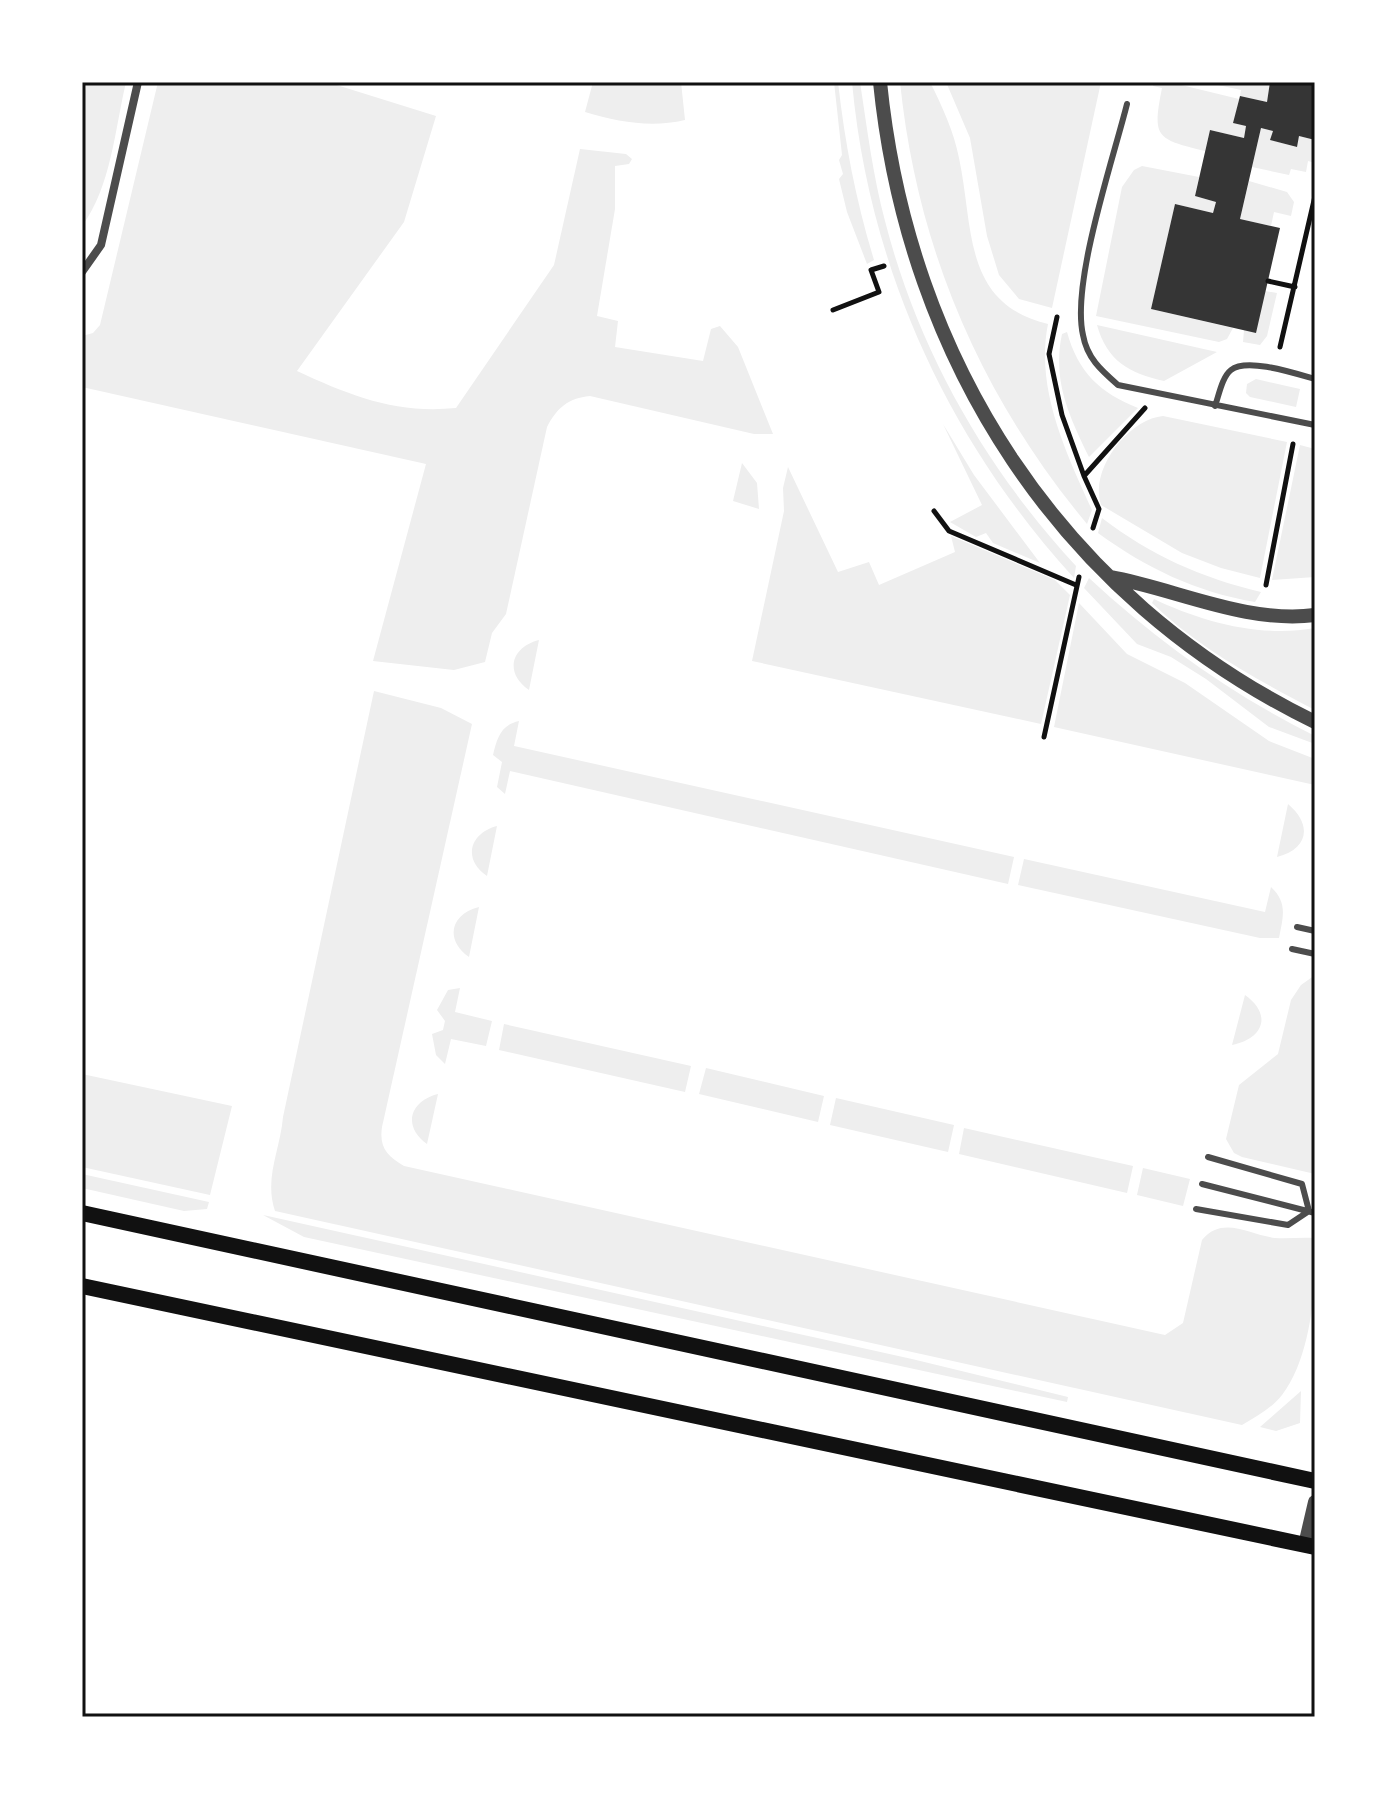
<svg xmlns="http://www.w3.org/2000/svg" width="1397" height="1799" font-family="Arial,sans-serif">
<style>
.green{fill:#eee}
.building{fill:#353535}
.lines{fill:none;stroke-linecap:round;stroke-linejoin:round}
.path{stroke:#111;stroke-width:5}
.service{stroke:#4c4c4c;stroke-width:6}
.minor{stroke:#4c4c4c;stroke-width:8}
.tertiary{stroke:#4c4c4c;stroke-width:14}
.secondary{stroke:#111;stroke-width:16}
.neatline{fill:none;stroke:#111;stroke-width:3}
</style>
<rect width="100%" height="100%" fill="#fff"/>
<path class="green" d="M87,82H126C115,129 111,187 82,226V105Z
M158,82H327L436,116L404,222L297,371C351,396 396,414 456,408L554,265L580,149L626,154L632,159L629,164L615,166V209L597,316L618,321L615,347L703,361L711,329L720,326L738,347L773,434H754L590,396C568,398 557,408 547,427L506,614L492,633L485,662L454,670L373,661L426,464L82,387V336L93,333L100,325Z
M593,82H681L685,120C651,128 619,122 585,112Z
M834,82H838C845,144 856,201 874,260L867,264L847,212L839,179L843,174L839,160L842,155Z
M852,82H860C867,128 873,176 885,221C918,350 986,469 1076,566L1074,578C948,440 869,268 852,82Z
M900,82H930C942,106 954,132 959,158C974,228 962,303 1048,324C1035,388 1066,453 1092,510L1087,524C980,395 917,248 900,82Z
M946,82H1101L1052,308L1019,299L999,275L987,236L970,138Z
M1154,82H1169L1239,99L1234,123L1246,126L1244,138L1210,130L1205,151C1156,139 1152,138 1162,88L1153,86Z
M1204,82H1270L1267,102L1240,96L1241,90Z
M1261,128L1273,131L1271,140L1296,147L1299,136L1315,140V163L1308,161L1306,172L1291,169L1289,175L1252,167Z
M1142,166L1199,177L1195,196L1216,202L1213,213L1175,204L1151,309L1233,328L1227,339L1219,342L1096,316L1122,187L1134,170Z
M1249,181L1287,192L1294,202L1291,216L1274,212L1271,226L1240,219Z
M1265,291L1277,293L1267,336L1260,345L1243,342L1244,330Z
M1097,325L1217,352L1164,381C1129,373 1107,361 1097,325Z
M1067,332C1078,372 1100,393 1138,408L1089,457C1069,416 1052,380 1062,334Z
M1256,379L1300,389L1296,407L1250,397L1246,393L1247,384Z
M1163,416L1287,442L1260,578L1221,568L1182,553L1101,505C1089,469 1129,419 1163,416Z
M943,424L974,475L1040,563L993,543L986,533L976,537L950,522L982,505Z
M1300,445L1315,449V577L1272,580Z
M742,463L757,483L759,509L733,501Z
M788,467L838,572L869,562L879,585L955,552L951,536L1055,580L1070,595L1041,724L752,661L784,511L783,488Z
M1102,518C1150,555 1202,578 1261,592L1255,602C1196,592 1146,568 1098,533Z
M1089,578C1158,642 1231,694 1315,736V744L1269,727L1206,679L1171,657L1137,644L1084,588Z
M1154,599C1202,622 1261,638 1315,628V710C1259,681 1197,647 1152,603Z
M1079,603L1127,654L1185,683L1269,741L1315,759V785L1054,727Z
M539,640L529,690C504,673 511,647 539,640Z
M374,691L441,708L472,724L382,1127C379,1147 387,1156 404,1166L1165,1335L1183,1323L1202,1240C1223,1215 1249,1235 1275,1238C1288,1239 1301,1237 1314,1238C1318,1282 1311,1358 1282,1395C1272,1408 1256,1417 1242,1425L275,1211C264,1178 280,1151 283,1117Z
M519,721L514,746L1014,857L1008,884L510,771L505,794L497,787L502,762L493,755C497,738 501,725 519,721Z
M1288,804C1313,825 1308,849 1277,857Z
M497,826L487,876C462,859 470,833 497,826Z
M1024,859L1265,912L1271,887C1288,903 1283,917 1279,938H1260L1018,885Z
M479,907L469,957C444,939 451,914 479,907Z
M1315,975V1174L1242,1157L1234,1153L1226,1139L1239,1085L1278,1054L1291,1000L1301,985Z
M460,988L455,1012L492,1021L486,1046L451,1039L445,1064L436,1055L432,1034L443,1030L445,1021L437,1010L448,990Z
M1245,995C1273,1015 1263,1039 1232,1045Z
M504,1024L691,1066L685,1092L499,1050Z
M706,1068L824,1096L818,1122L699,1094Z
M82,1074L232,1106L210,1195L82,1167Z
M438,1094L427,1144C402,1126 410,1101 438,1094Z
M836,1098L954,1125L948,1152L830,1125Z
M964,1128L1133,1166L1127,1193L959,1154Z
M1143,1168L1190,1179L1183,1206L1137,1195Z
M82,1174L209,1202L207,1209L184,1211L82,1188Z
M263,1215L912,1359L1068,1397L1067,1402L304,1237Z
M1301,1391L1300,1423L1276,1431L1260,1427Z"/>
<path class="building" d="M1270,82H1315V140L1299,136L1297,147L1270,140L1273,131L1261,128L1240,219L1280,228L1256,333L1151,309L1175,204L1213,213L1216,202L1195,196L1210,130L1244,138L1246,126L1233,123L1240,96L1267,102Z"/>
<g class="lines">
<path class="path" d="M1268,281L1295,287
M833,310L879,292L871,270L884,266
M1057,317L1049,354L1062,415L1084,476
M1280,347L1315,196
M934,511L949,531L1076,585
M1093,528L1099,509L1084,476L1145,408
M1266,585L1293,444
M1044,737L1079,577"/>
<path class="service" d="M1127,104C1113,160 1071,283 1083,335C1087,358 1101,370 1118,385L1315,425
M1215,406C1219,395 1222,377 1231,370C1247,357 1297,374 1315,379
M1297,927L1315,931
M1292,949L1315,954
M1208,1157L1302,1184L1309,1211
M1202,1184L1315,1213
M1196,1209L1288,1225L1309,1211"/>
<path class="minor" d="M82,272L101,245L138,82"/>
<path class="tertiary" d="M880,82C908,361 1061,598 1315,722
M1110,577C1176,589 1247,624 1315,615
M1305,1545L1315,1502"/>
<path class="secondary" d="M82,1213L1315,1481
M82,1286L1315,1547"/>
</g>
<rect width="1397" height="1799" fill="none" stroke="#ffffff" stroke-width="168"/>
<rect x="84" y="84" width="1229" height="1631" class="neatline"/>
</svg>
